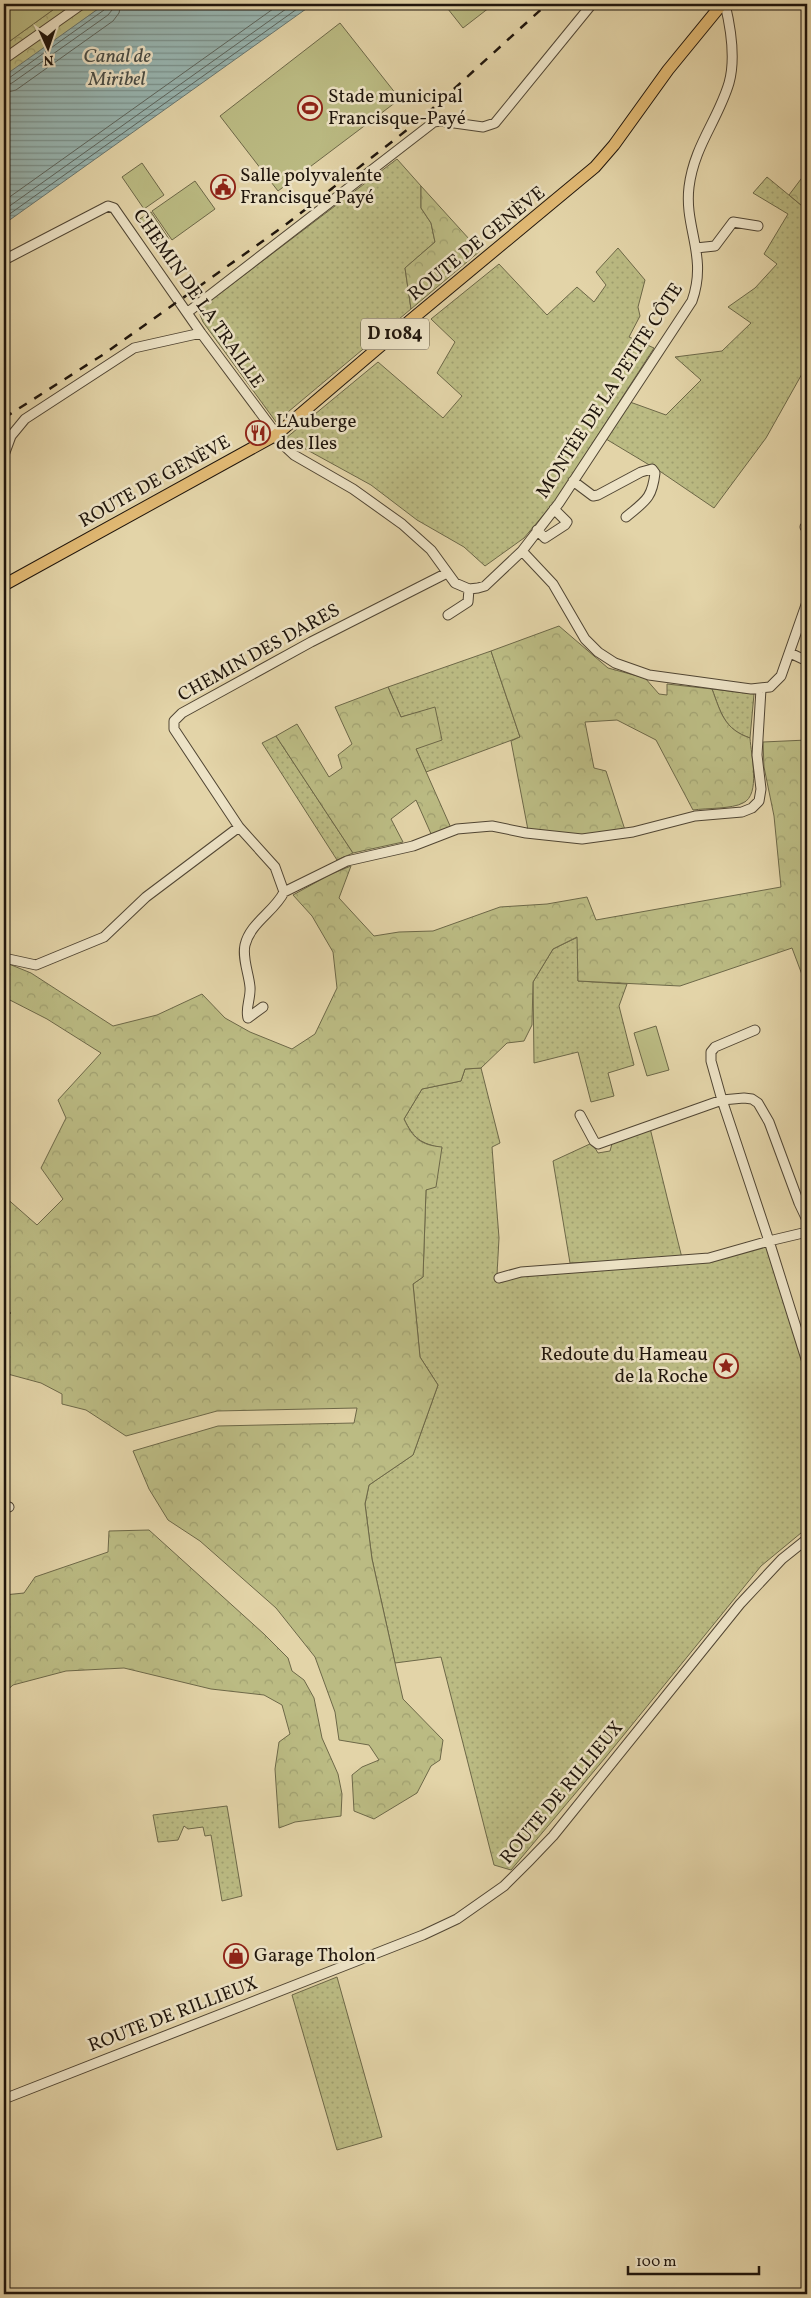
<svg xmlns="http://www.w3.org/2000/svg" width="811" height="2298" font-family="Vollkorn,serif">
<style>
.green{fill:url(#green-dots);stroke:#6d6848}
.forest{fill:url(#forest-crowns);stroke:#6d6848}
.pitch{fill:#bbbb83;stroke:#6d6848}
.water{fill:url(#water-rules);stroke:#687670}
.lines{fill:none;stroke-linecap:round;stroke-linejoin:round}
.shore{stroke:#5c665f;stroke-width:1}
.minor-casing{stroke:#504533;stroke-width:11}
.major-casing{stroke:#1f150c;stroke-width:13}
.minor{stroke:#ede3c6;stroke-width:9}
.major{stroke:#e2ba74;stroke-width:11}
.rail{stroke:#1f150c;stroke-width:2.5;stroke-dasharray:9 9;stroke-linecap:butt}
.labels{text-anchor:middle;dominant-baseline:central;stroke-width:5;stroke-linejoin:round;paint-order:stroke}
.shield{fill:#ede3c6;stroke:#5d5344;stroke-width:1}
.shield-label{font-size:18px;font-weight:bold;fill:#1f150c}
.poi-label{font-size:19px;fill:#1f150c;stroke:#ede3c6;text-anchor:start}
.street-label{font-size:19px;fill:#1f150c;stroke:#ede3c6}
.water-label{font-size:20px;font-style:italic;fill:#494d46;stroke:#ede3c6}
</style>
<defs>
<pattern id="green-dots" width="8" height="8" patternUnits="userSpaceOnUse" patternTransform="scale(1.25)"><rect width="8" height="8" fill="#bbbb83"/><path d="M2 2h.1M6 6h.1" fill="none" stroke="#a0a070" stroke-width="1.8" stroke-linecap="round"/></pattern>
<pattern id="forest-crowns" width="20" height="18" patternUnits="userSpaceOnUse" patternTransform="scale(1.25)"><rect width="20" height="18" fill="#bbbb83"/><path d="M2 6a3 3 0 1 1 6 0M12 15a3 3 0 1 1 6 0" fill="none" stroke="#a0a070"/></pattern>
<pattern id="water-rules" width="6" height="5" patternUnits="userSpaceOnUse" patternTransform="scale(1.25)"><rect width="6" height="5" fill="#98b6b2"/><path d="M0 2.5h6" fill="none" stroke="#7b938f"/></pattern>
</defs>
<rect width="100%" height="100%" fill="#e3d4a8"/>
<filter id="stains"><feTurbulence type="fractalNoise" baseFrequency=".004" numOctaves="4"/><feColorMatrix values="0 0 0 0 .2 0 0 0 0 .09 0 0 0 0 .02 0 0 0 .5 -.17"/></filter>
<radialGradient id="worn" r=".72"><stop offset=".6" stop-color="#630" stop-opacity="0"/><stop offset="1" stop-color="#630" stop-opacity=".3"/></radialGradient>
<path class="green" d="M397,159L421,186V208L431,223L435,242L405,268L411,309L276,422L203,322L198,310Z
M767,177L807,210V365L766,438L714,508L661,472L606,439L630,402L666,415L701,380L675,357L722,351L751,323L728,307L755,288L777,264L764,254L788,214L753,193Z
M618,248L645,280L638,307L640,316L629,337L654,348L556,500L524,538L485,566L464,547L417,520L371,485L300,446L293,448L285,442L286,438L378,362L443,418L462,396L437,373L455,342L431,319L499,264L547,315L577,287L594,302L606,285L596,272Z
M491,651L520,737L426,772L416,749L435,708L401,717L388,687Z
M712,689L754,694L750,738C724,729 721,713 712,689Z
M276,736L353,853L337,860L262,743Z
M578,937V981L627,984L619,1006L634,1065L608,1073L614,1096L591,1102L578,1052L534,1063L533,982L553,949Z
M481,1068L500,1143L492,1147L499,1238L497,1275L506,1278L684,1263L766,1245L807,1374V1528L761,1566L605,1758L511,1870L494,1865L441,1657L395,1663L372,1559L365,1504L369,1485L413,1455L438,1385L420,1357L413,1284L423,1277L426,1190L442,1148C420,1143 414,1139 404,1119L422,1089L461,1081L465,1069Z
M650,1128L682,1258L570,1263L553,1161L592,1143L598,1153L610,1151L613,1140Z
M227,1806L242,1896L222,1901L211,1835L205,1836L203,1827L188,1829L184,1826L178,1840L158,1842L153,1815Z
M337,1977L382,2137L337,2150L292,1995Z"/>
<path class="forest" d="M61,4H105L4,78V32L10,41Z
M807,171V210L789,195Z
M421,186L480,251L411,309L405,268L435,242L431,223L421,208Z
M559,626L608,668L645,678L659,694L667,695V684L712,689C721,713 724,729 750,738C751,755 761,795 743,803C732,809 707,808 693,810L656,740L617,720L585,722L594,768L606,771L625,830L580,835L528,830L511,741L520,737L491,651Z
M388,687L401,717L435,707L442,740L416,749L451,828L432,836L416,800L391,819L403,842L353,853L276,736L297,724L329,777L342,768L338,755L352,744L335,707Z
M807,740V988L792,948L680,986L578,981L577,937L553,949L533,982L532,1025L524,1041L507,1043L481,1068L465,1069L461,1081L422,1089L404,1119C413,1138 420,1145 442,1147L436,1187L426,1190L423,1277L413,1284L420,1357L438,1385L413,1455L369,1485L365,1504L372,1559L403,1699L443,1740L440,1760L431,1766L417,1793L374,1819L354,1811L352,1775L362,1767L379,1760L369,1745L339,1740L335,1712L315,1657L276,1608L200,1541L168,1520L149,1489L133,1451L218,1426L354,1423L357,1408L217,1411L126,1436L86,1410L62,1404V1394L41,1383L4,1373V1319L11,1313L4,1307V1196L37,1225L63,1199L41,1168L66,1118L58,1100L101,1053L47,1019L4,997V962L31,973L113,1026L157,1015L202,994L225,1018L250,1032L292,1049L315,1034L337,988L333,952L312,916L293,895L331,874L351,866L339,898L374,936L399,932L433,931L500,907L547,904L587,897L596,920L781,887L774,816L764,767L763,742Z
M149,1530L264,1634L288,1658L292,1671L304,1680L314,1698L322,1738L338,1774L342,1794L341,1816L295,1822L279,1828L275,1769L279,1742L290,1734L282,1705L264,1695L211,1689L124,1668L66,1671L13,1685L4,1693V1595L24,1593L35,1577L108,1552L109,1531Z"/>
<path class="pitch" d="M4,4H61L10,41L4,32Z
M444,4H494L463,28Z
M340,23L400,99L278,191L220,116Z
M142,163L164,195L144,209L122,177Z
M195,181L215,209L172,240L152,211Z
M151,212L169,239L157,247L138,220Z
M656,1026L669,1070L647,1076L634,1033Z"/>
<path class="water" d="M105,4H313L4,224V76Z"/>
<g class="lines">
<path class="shore" d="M4,79L9,78L104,10L107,4
M4,86L12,83L108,15L112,10L113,4
M4,93L16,90L113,21L119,13L121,4
M4,201L280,4
M4,210L293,4
M4,218L304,4"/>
<defs>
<path id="minor" d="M4,59L82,4
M696,248L715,246L733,222L758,226
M4,260L108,206L114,208L201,333L274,431L278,440L294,455L353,489L402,524L431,550L455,583L469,589L478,588L485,586L522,551L559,503L692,301C708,256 684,228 689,187C694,146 718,120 729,83C736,58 731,29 725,4
M188,312L434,122L440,121L483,127L495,123L592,4
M4,455L11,436L25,419L134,348L201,333
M573,481L593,496L598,495L641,472L652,469L655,473C652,499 645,501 626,517
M805,527L807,525
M537,530L545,538L565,525L567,522L554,509
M522,551L553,584L585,639L598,652L615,663L649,675L751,689L770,687L781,676L807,602
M447,573L311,642L182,713L174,721V729L239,827L275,867L284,892L347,861L413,846L457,829L492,826L526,833L582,839L633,832L695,816L742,812L752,808L759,801L761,789L757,755L761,689
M448,615L468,602L469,589
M790,653L807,661
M4,958L36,965L104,937L146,897L239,827
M263,1007L248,1018C245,1009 251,998 250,987C249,974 242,958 245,945C250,923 275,911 284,892
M755,1030L715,1047L711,1052V1061L722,1100L769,1241L807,1232
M580,1115L594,1141L598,1144L722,1100L744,1098L752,1099L758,1103L769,1122L799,1203L807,1220
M499,1278L521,1272L709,1258L769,1241L807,1362
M4,1506L9,1507
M4,2099L423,1935L457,1919L504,1886L529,1861L553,1836L740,1604L782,1559L807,1539"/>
<path id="major" d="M4,585L276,435L412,319L595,167L614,145L668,70L722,4"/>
</defs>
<use href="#minor" class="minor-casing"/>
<use href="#major" class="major-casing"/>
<use href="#minor" class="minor"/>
<use href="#major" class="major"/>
<path class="rail" d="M4,418L104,354L284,226L421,119L547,4"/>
</g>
<defs>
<symbol id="stadium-ring" viewBox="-11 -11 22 22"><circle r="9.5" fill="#ede3c6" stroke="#8f2418" stroke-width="1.5"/><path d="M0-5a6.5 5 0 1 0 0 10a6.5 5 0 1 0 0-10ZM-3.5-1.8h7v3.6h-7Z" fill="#8f2418"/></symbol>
<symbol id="civic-ring" viewBox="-11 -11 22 22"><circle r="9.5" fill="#ede3c6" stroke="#8f2418" stroke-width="1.5"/><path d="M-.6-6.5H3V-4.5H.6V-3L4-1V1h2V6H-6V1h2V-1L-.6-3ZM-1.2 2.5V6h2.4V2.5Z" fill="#8f2418"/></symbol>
<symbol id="restaurant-ring" viewBox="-11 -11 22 22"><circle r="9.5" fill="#ede3c6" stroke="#8f2418" stroke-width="1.5"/><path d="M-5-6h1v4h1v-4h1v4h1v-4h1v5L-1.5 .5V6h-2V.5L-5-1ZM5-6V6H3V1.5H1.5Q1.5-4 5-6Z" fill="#8f2418"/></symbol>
<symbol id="sight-ring" viewBox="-11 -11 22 22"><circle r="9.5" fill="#ede3c6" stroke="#8f2418" stroke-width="1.5"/><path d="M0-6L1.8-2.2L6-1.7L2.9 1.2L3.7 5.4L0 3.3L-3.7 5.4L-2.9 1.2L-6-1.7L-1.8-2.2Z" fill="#8f2418"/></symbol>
<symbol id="shop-ring" viewBox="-11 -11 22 22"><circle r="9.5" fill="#ede3c6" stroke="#8f2418" stroke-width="1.5"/><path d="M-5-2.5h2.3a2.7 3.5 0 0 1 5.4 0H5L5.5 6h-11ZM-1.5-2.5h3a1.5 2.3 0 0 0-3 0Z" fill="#8f2418"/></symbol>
</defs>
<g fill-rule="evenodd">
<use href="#stadium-ring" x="296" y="94" width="28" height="28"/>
<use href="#civic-ring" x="209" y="173" width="28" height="28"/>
<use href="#restaurant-ring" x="244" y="419" width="28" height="28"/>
<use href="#sight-ring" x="712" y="1352" width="28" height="28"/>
<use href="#shop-ring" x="222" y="1942" width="28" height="28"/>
</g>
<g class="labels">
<rect class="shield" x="361" y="318.5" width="68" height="31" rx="4"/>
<g class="shield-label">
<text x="395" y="334">D 1084</text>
</g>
<g class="poi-label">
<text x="328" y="97">Stade municipal<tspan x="328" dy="22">Francisque-Payé</tspan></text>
<text x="240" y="176">Salle polyvalente<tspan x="240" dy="22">Francisque Payé</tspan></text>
<text x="276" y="422">L'Auberge<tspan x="276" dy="22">des Iles</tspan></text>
<text x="708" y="1355" text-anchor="end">Redoute du Hameau<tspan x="708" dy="22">de la Roche</tspan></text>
<text x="254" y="1956">Garage Tholon</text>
</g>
<g class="street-label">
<text transform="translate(477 244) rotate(-39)">ROUTE DE GENÈVE</text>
<text transform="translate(198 299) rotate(55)">CHEMIN DE LA TRAILLE</text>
<text transform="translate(610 391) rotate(-57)">MONTÉE DE LA PETITE CÔTE</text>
<text transform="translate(155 482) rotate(-29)">ROUTE DE GENÈVE</text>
<text transform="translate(259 653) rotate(-29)">CHEMIN DES DARES</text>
<text transform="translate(562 1793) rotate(-50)">ROUTE DE RILLIEUX</text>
<text transform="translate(173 2015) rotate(-21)">ROUTE DE RILLIEUX</text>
</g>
<g class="water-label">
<text x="117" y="57">Canal de<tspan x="117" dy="23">Miribel</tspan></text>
</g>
</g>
<rect width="811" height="2298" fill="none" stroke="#e3d4a8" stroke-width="20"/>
<rect x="5" y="5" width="801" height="2288" fill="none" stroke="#1f150c" stroke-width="2.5"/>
<rect x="10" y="10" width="791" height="2278" fill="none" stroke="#1f150c"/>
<g transform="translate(48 48) rotate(177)" stroke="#ede3c6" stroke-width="4" paint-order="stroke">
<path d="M0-4L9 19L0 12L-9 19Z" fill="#1f150c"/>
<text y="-8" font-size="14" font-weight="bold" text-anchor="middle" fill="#1f150c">N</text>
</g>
<path d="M628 2266v8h131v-8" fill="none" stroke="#1f150c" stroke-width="2.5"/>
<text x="636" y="2266" font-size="15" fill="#1f150c" stroke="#ede3c6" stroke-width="4" paint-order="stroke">100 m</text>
<rect width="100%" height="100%" filter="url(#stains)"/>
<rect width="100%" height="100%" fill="url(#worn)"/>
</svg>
